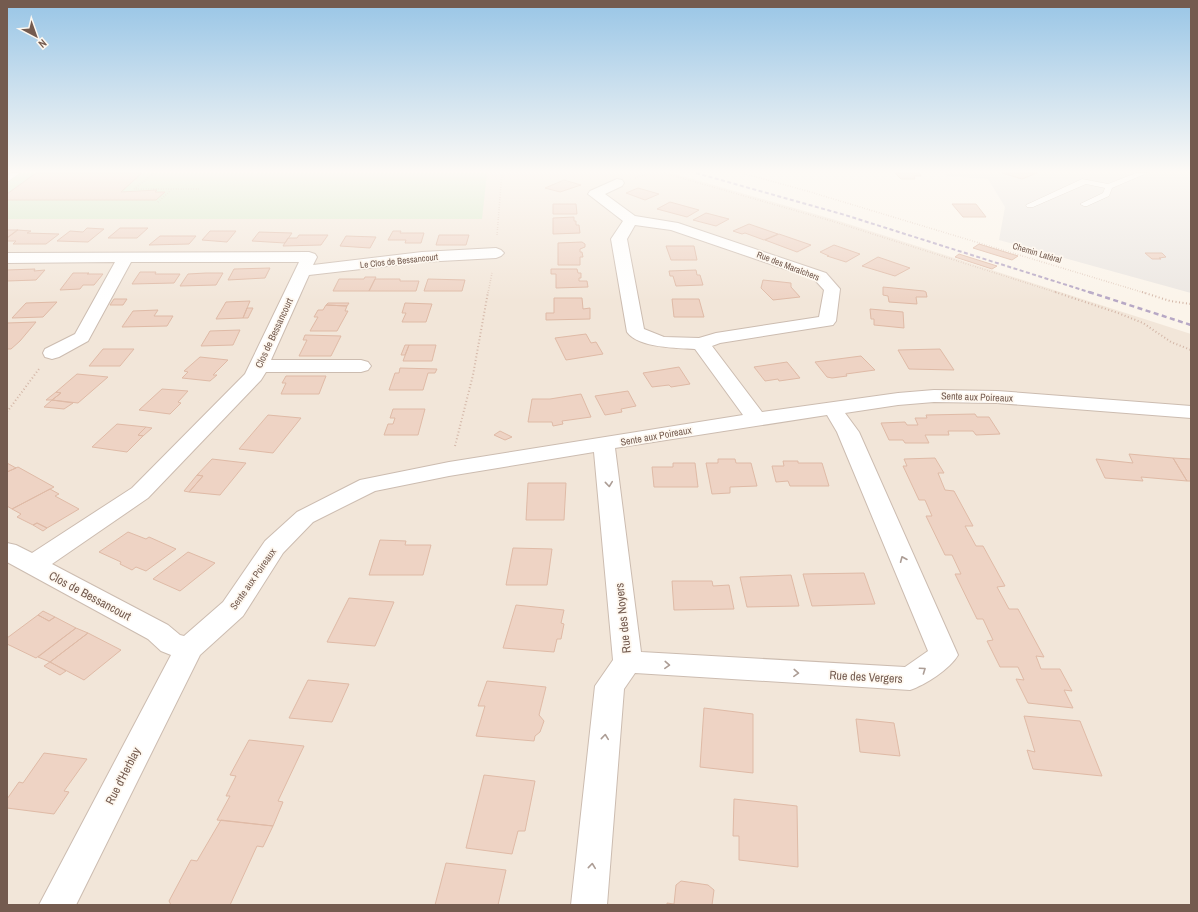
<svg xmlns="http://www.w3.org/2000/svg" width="1198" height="912" font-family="'Archivo Narrow',sans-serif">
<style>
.residential{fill:#f2e6d9}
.industrial{fill:#ece7e2}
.green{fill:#d7e8c9}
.building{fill:#eed3c4;stroke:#dfbaa6}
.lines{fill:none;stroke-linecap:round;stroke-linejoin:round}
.lane-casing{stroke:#ccbcb0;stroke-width:1}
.street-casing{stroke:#ccbcb0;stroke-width:2}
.path-far1{stroke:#d3b6a7;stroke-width:1.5;stroke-dasharray:0.5 2;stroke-linecap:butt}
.path{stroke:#d3b6a7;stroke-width:2;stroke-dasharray:1 2.5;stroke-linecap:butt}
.lane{fill:#fff;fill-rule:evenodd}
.street{fill:#fff;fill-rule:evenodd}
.rail-far1{stroke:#b7a8c5;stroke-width:2;stroke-dasharray:4 2.5;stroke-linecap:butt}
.rail{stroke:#b7a8c5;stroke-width:2.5;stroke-dasharray:5 3.5;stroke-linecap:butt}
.oneway{stroke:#ac9d95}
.labels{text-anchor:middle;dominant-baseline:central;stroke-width:3.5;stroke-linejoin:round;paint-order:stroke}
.far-street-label{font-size:9px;fill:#745b4f;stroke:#fef8f0}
.street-label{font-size:10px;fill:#745b4f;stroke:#fef8f0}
.near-street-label{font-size:12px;fill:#745b4f;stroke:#fef8f0}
</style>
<rect width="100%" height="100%" fill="#fbf4ea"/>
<path class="residential" d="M7,173H672L839,221L1191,334V905H7Z"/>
<path class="industrial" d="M945,173H1191V293L999,240L1005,207L988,179L946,176Z"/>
<path class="green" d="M7,173H487L482,219H7Z"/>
<path class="building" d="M36,173H142L121,192L157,190L155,192H165L156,200H7V194Z
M895,173H919L921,176H914L915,179H901Z
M1002,173H1037L1022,179Z
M564,180L581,185L560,192L545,188Z
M638,188L659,194L645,200L626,193Z
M670,202L699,210L687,217L657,209Z
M553,204H576L577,214H553Z
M952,204H976L986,217H963Z
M706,213L729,219L716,226L693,220Z
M574,217V221H576V225H579L580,233L553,234V218Z
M749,224L778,234L764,240L745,233L742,234L733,231Z
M87,228L104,229L88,242L57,241L70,231L83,232Z
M120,228H148L137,238H108Z
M7,230H18L7,238Z
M17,230L31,231L27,233L59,234L46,244H13L16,241H7V238Z
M210,231H236L227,242L202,240Z
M393,231H401L400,233H424L421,243H405L406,240H388Z
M259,232L292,233L285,243L252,241Z
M779,234L811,245L797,252L765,240Z
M299,235H328L321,245L283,246L288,238H297Z
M439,235H469L466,245H436Z
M160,236H196L189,244L149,245Z
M346,236L376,237L370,248L340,246Z
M582,242L585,244V247L580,249V252H582L583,257H580V265H558V243Z
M979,244L1018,256L1012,260L973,248Z
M834,245L860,254L846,262L827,256H829L820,252Z
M666,246H694L697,260H671Z
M1145,253H1162L1166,257L1159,258L1161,259H1152Z
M959,254L997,266L992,269L955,257Z
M878,257L910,268L895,276L862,266Z
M270,268L265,278L228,280L234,269Z
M35,269L34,271L45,270L36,280L7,281V270Z
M551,269H577L578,273H581V278H579V281H587L588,287L556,288V274H551Z
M696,270L697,275H700L703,285L676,286L673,276H670L669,271Z
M140,272H156L155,274H180L174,283L132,284Z
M73,273H89L87,274H103L94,285H83L80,289L60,290Z
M206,273H223L216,285L180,286L188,274Z
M365,277H376L369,291H333L339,279H364Z
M375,279H400V281H419L416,291H369Z
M428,279L465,280L462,291H424Z
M763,280L791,283V287L800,297L773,300L761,288Z
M883,287L924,291L926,292L927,297H916L917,304L889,302L888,296L883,295Z
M554,298H582L583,309L590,308V319L546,320V313H554Z
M114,299H127L123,305H110Z
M672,299H699L704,317H674Z
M250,301L243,318L216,319L226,302Z
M57,302L43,317L12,318L26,303Z
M328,303H349L347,306L326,305Z
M405,303L432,304L426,322H402L406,313H402Z
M326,305L347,306L345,311H348L337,331H310L318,317H314L318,310H323Z
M247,308H253L248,318H243Z
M870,309L903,312L904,328L874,325V319H871Z
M158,310L154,316H173L167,326L122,327L133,311Z
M36,322L20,341L11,349H7V323Z
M240,330L233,345L201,346L210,331Z
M586,334L591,343L596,342L603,354L566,360L555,338Z
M305,335L341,336L331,356H299L307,340H303Z
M405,345H409L405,355H401Z
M409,345H436L432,361H403Z
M103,349H134L120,366H89Z
M940,349L954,370L909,369L898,350Z
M861,356L875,370L846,374L847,376L832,378L827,377L815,362Z
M200,357L228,360L213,375H217L210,381L182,378L188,372L184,371Z
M787,362L800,378L779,381L778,379L765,381L754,367Z
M679,367L690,384L671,387L669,385L652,387L643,373Z
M400,368L437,369L435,373H428L423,390H389L395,373H399Z
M77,374L108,377L78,403L52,400L61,393L56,392Z
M286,376H326L319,394H281L286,383H282Z
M162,389L188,391L178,402L181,403L170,414L139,410Z
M628,391L636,406L621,409L622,412L605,415L595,396Z
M56,392L61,393L52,400H46Z
M581,394L591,417L562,421L563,424L553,426L552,422H528L532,399H550Z
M52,400L73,403L64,409L44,407Z
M393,409H425L418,435H384L388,424H393L395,418H390Z
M975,414L977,417H989L1000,434L976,435L973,431H948L949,435H925L929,443H905L903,440H889L881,423L905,422L907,425H918L915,418H927L926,415Z
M268,415L301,418L273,453L239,449Z
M117,424L146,427L138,435L143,436L127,452L92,447Z
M146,427L152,428L143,436L138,435Z
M500,431L512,437L505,440L494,435Z
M1129,454L1173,458L1187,481L1141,477L1143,481L1105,478L1096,459L1133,463Z
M935,458L944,473H938L945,490L954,491L973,526H965L976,546H983L1005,586L997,587L1009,609H1018L1044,657L1036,656L1041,669H1060L1072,691L1064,690L1073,708L1028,703L1016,679L1024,680L1018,667H1000L987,641L993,640L983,619H977L955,574H961L952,555H945L926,516H932L925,500H919L903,466H907L904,459Z
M1173,458L1191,459V481H1187Z
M212,459L246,463L220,495L189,492L203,476L197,475Z
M718,459H735L736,463H751L757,486L730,487V493L712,494L706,463H718Z
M783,461H798V463H822L829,486H790L788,481L776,482L772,466H784Z
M7,463L16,468L7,472Z
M673,463H695L698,487H654L652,467H673Z
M18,467L54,487L12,509L7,506V472Z
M197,475L203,476L189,492L184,491Z
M528,483H566L564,520H526Z
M50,489L59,494L55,496L79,509L47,528L37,523L33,525L17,517L21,514L12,509Z
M37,523L47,528L43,531L33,525Z
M128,532L146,539L149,537L176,549L146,571L136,567L132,570L120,564L121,562L99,552Z
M380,540L406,541L405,545H431L423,575H369Z
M513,548L552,549L547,585H506Z
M188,552L215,563L180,591L153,579Z
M864,573L875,604L812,606L803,574Z
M791,575L799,606L747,607L740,577Z
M672,581H712L713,586L729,585L734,609L674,610Z
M349,598L394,602L375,646L327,642Z
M516,605L564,610L561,623L564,624L561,639H557L554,652L503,648Z
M43,611L55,617L49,621L38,615Z
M38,615L49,621L55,617L76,628L36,658L7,644V638Z
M76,628L88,633L50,662L38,657Z
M88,633L121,650L84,680L50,662Z
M50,662L66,671L60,675L44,666Z
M308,680L349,684L332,722L289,718Z
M487,681L546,687L539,715L544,721L540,732L535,736L534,741L476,736L485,706H478Z
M704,708L753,714V773L700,767Z
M1024,716L1080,721L1102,776L1033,769L1027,750L1035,752Z
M856,719L894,723L900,756L860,752Z
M249,740L304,746L278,801L283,802L273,826L217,820L230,796H226L236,776L230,775Z
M44,753L87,759L64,791L69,792L54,814L7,808V799L19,782L23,783Z
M484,775L535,781L525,831H518L512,854L466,848Z
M734,799L797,806L798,867L739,860V836H733Z
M221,820L273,826L263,847L257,846L230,905H171L169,901L191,860L197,861Z
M446,863L506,870L498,905H435Z
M681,881L708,885L714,890L712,905H667V903L674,904L676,885Z"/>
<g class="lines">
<defs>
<path id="lane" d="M11,173H20L7,182V176Z
M1136,173H1147L1112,188L1109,196L1087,206H1084L1080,204L1103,193L1105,188L1086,184L1033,207H1027L1026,205L1082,179L1108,184Z"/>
<path id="street" d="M617,179L622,180L624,183L622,186L605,194L635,216L678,223L826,273L840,289L836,321L833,325L720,343L712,346L762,412L898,393L934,390L997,391L1191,406V418L997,403L934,402L898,405L845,413L859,432L958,655C950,669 925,685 910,690L635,673L624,689L607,905H571L595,686L613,660L594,452L449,476L375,491L313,522L283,553L243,616L200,655L76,905H39L171,655L161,651L148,639L7,562V543L16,545L32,553L132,488L245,374L299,262H131L88,341L59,357L52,359L45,357L43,353L45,349L75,334L115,262L7,263V253L309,252L315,254L317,257L313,265L422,252L496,248L501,250L504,253L501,256L496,258L422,262L309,275L271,360H361L368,362L371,366L368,370L361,372H266L261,380L148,498L52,564L168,625L180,635L184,636L223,602L265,541L297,512L360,480L449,462L743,415L695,349C678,348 638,348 627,332L611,239L623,221L588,194L590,191ZM635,225L671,230L814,279L824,290L819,317L716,333L699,338L664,337L644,329L627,239ZM827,415L837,432L928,651L905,667L641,652L615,448Z"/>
</defs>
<use href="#lane" class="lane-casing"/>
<use href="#street" class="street-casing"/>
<path class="path-far1" d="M154,173L134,189H199
M664,173L835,222L1058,293
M742,173L807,191L1145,293
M635,178L649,173
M158,202L171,190
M497,235L502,173
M488,293L492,273"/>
<path class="path" d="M1055,292L1118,313L1143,323L1171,342L1191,350
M1142,292L1170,301L1191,304
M7,412L39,369
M455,446L473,375L488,292"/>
<use href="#lane" class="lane"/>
<use href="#street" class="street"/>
<path class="rail-far1" d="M696,173L845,215L1092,293"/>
<path class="rail" d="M1089,292L1191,325"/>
</g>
<defs><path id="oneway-chevron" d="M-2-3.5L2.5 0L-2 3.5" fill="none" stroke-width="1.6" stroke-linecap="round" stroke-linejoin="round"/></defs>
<g class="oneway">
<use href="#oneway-chevron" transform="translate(609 484) rotate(84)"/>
<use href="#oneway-chevron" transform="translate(903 559) rotate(-113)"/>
<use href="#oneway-chevron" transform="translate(667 665) rotate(3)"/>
<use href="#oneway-chevron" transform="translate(923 670) rotate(-35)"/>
<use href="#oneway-chevron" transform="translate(796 673) rotate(3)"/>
<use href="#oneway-chevron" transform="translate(605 737) rotate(-84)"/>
<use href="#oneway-chevron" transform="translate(592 866) rotate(-84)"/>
</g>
<linearGradient id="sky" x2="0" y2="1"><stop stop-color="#98c5e6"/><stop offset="0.57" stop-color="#fdfaf6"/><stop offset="1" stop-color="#fdfaf6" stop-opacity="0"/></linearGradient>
<rect width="1198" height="301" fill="url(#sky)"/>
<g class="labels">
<g class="far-street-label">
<text transform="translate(1037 253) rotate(17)">Chemin Latéral</text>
<text transform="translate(399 261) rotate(-6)">Le Clos de Bessancourt</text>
<text transform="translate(788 266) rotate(21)">Rue des Maraîchers</text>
</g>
<g class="street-label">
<text transform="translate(274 333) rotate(-65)">Clos de Bessancourt</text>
<text transform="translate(977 397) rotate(2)">Sente aux Poireaux</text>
<text transform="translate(656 436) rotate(-10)">Sente aux Poireaux</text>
<text transform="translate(253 579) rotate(-55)">Sente aux Poireaux</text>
</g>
<g class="near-street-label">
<text transform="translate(90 596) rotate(28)">Clos de Bessancourt</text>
<text transform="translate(623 618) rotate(-96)">Rue des Noyers</text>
<text transform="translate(866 677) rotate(3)">Rue des Vergers</text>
<text transform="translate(123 776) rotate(-63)">Rue d'Herblay</text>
</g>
</g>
<rect width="1198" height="912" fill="none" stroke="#745b4f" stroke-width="16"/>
<g transform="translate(36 36) rotate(139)" stroke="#fef8f0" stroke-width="3" paint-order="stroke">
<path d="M0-3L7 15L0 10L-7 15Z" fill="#745b4f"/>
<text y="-6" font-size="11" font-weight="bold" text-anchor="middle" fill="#745b4f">N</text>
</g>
</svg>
